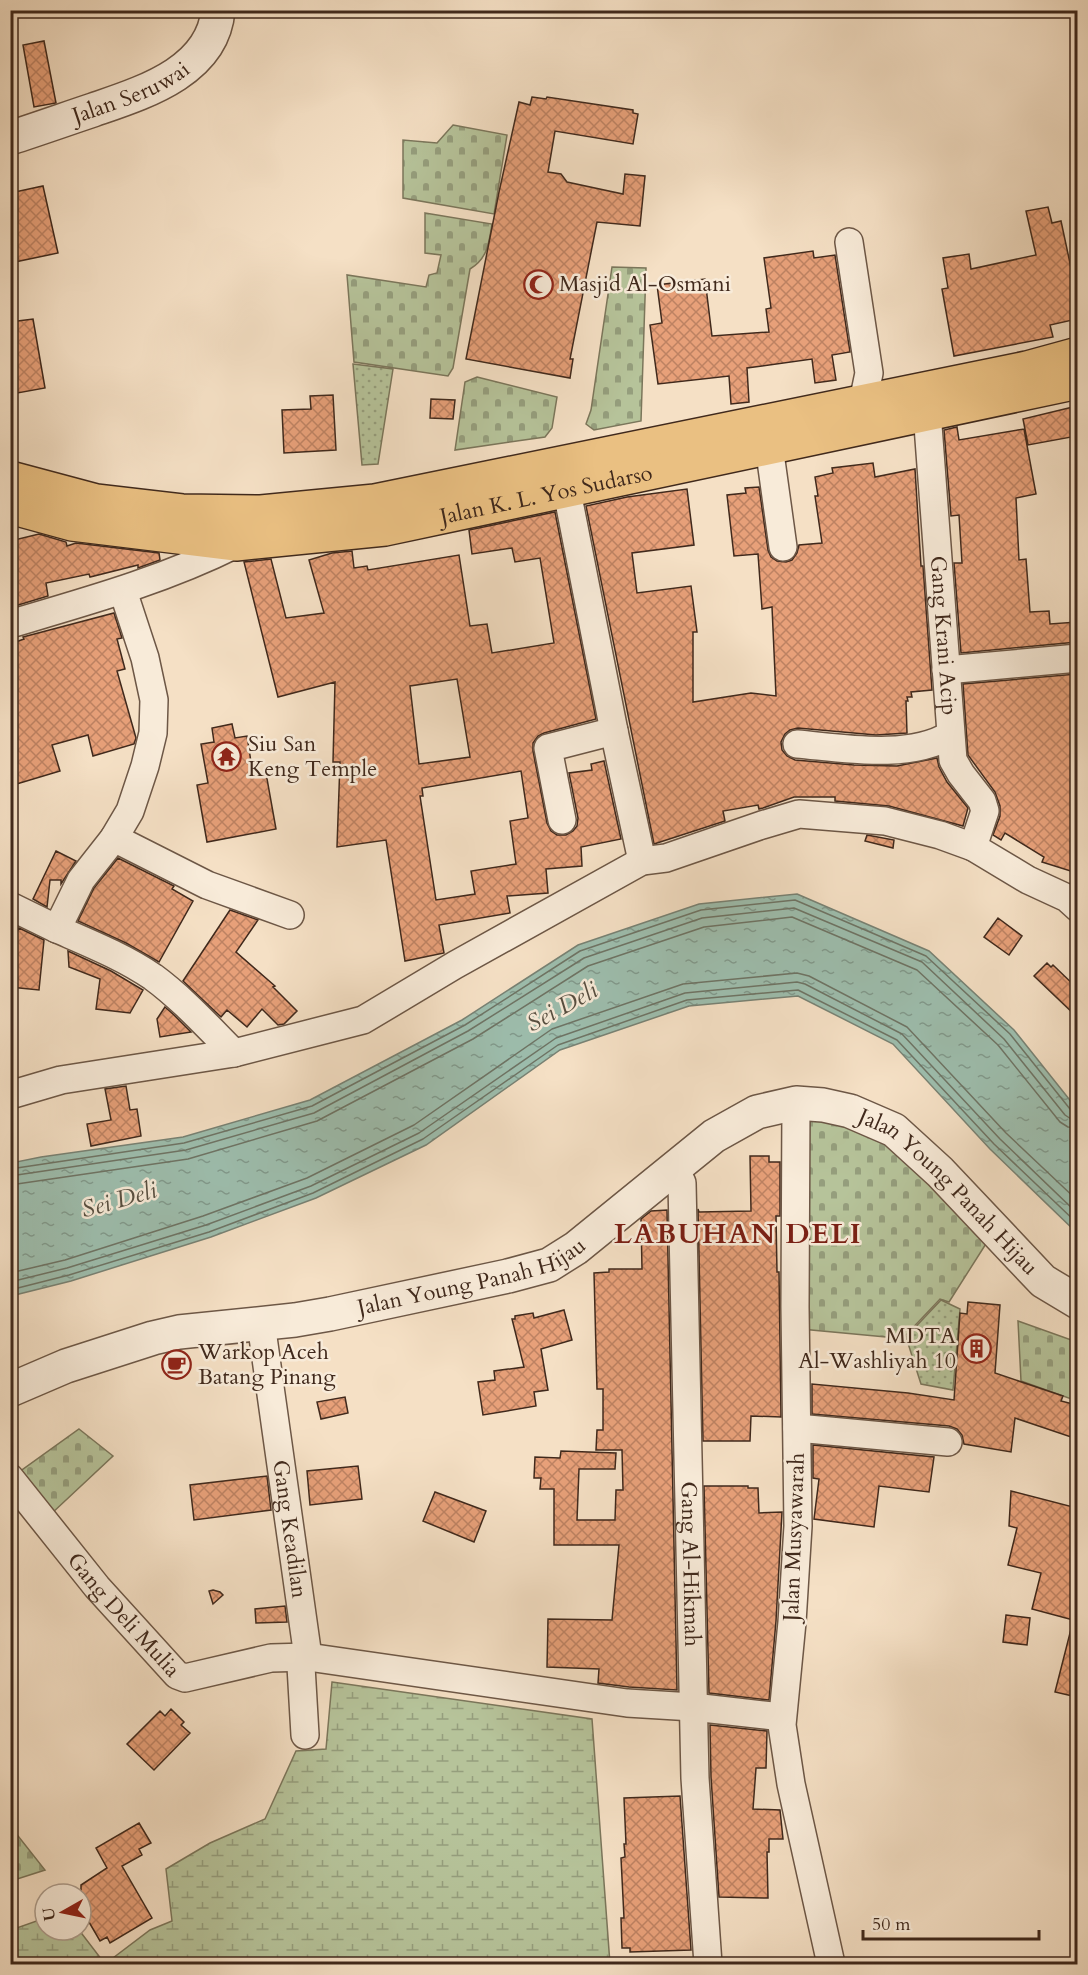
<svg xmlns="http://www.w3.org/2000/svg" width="1088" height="1975" font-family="Cardo,serif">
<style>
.grass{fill:url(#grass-dots);stroke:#7b765b;stroke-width:1.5}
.wetland{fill:url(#wetland-marsh);stroke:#7b765b;stroke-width:1.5}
.cemetery{fill:url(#cemetery-stones);stroke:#7b765b;stroke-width:1.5}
.water{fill:url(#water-ripples);stroke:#788274;stroke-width:1.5}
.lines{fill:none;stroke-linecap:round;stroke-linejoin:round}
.shore{stroke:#6e7465;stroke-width:1.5}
.building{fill:url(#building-cross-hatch);stroke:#40291c;stroke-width:1.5;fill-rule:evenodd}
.minor-casing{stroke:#6d5746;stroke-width:30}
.tertiary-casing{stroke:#6d5746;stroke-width:36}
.trunk-casing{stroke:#40291c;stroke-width:36}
.minor{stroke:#f8ebd9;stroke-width:27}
.tertiary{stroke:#f8ebd9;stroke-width:33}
.trunk{stroke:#eac082;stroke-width:33}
.labels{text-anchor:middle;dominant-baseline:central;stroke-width:5;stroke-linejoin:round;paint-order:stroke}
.street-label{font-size:22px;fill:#40291c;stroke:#f8ebd9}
.poi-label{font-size:22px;fill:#40291c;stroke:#f8ebd9;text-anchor:start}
.water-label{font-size:24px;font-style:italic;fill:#574e40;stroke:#f8ebd9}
.district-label{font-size:28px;font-weight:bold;letter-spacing:1.5px;fill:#7a1f14;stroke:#f8ebd9}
</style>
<defs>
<pattern id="grass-dots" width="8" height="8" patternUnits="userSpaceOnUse" patternTransform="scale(1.5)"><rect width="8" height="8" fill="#b6c39a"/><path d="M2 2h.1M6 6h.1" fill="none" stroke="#959e7d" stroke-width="1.8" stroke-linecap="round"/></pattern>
<pattern id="wetland-marsh" width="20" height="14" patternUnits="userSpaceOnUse" patternTransform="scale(1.5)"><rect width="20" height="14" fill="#b6c39a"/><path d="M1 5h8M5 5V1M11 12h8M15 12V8" fill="none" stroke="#959e7d"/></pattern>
<pattern id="cemetery-stones" width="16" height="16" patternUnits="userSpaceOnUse" patternTransform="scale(1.5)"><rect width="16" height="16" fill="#b6c39a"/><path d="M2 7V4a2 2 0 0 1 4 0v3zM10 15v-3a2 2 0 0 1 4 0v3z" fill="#959e7d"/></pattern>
<pattern id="water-ripples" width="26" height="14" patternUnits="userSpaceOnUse" patternTransform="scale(1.5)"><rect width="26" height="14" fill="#9dbeae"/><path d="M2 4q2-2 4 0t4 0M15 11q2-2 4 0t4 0" fill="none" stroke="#819a8d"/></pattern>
<pattern id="building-cross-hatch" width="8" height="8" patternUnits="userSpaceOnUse" patternTransform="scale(1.5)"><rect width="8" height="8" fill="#e7a079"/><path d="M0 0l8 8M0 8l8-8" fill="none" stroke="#bd8262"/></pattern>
</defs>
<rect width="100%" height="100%" fill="#f5e0c5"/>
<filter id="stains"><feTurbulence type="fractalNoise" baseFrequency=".00333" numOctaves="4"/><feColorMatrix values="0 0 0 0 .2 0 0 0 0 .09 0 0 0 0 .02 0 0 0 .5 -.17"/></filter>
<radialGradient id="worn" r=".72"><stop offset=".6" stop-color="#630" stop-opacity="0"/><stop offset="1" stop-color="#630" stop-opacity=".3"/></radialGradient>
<path class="grass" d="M353,364L393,369L378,464L362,465Z
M941,1300L960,1309L953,1390L921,1384L906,1337Z"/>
<path class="wetland" d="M332,1682L592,1719L610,1964H11V1930L45,1918V1930H79L105,1964L150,1930L172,1921L166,1869L210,1843L265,1819L296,1751L326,1749Z"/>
<path class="cemetery" d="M453,125L507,135L494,214L403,198V140L437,143Z
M425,213L492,224C489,244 487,259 470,269L453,368L448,376L354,362L347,275L426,287L429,275L437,273L441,255L425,253Z
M612,267L646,268L641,421L594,430L586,424L591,410Z
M477,377L557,397L552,428L545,437L455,450L465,382Z
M803,1116L840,1122L893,1144L989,1239L949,1302L940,1299L905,1336L886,1337L801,1329Z
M1018,1321L1077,1342V1401L1021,1381Z
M79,1429L113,1456L50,1515L15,1475Z
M10,1827H11L45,1870L11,1881Z"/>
<path class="water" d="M797,894L929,951L1014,1030L1077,1109V1233L990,1149L893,1044L798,996L689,1006L560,1050L426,1145L316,1198L211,1237L71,1281L11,1296V1163L41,1157L183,1137L310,1100L462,1020L578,945L699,904Z"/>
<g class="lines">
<path class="shore" d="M10,1169L184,1143L312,1106L465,1025L580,951L701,910L795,900L926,956L1010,1034L1070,1109L1078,1112
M10,1176L186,1150L314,1113L468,1031L584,958L702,918L794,908L922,962L1004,1039L1065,1115L1071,1119H1078
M10,1185L188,1159L317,1121L473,1039L588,966L704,927L792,917L917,970L998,1045L1060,1122L1068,1127L1078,1128
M10,1273L65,1260L203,1216L307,1178L414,1125L552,1029L683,984L797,973L809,976L907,1027L1006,1133L1078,1201
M10,1282L67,1268L206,1225L311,1186L419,1133L556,1038L685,993L797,982L805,984L902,1034L1000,1139L1078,1214
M10,1290L69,1275L209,1232L313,1193L423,1139L558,1045L687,1000L798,990L897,1040L994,1144L1078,1224"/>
</g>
<path class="building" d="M44,41L56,103L34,107L23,45Z
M532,97L546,99L547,97L633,110V113L638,114L633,144L555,131L548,172L561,174L567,182L623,194L625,174L645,176L640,226L597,222L570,359H573L570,378L466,359L499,192L519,102L530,105Z
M43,186L58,253L10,263V193Z
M1048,207L1052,223L1061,221L1077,296V319L1050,325L1053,337L954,356L942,289L948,288L943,258L969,254L971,269L1036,255L1026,211Z
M813,251L814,258L835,255L850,352L832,355L836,380L815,383L812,359L747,368L749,402L731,404L729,376L658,384L650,325L662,323L657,285L705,279L712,336L769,332L766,309L771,308L764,258Z
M33,319L45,388L12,394L10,383V322Z
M333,395L336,450L284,453L282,410L311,409L310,396Z
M431,399L455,400L453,419L430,418Z
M1077,406V436L1028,445L1023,419Z
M957,427L959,440L1024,429L1036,494L1016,498L1019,560L1026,559L1030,612L1049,611L1050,624L1077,622V642L961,653L954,563H962L959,515L951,516L944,430Z
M873,463L875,477L915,469L921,566H923L932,690L911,692L912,697H907L908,701H906L907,733L876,735L798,728L790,730L785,734L781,742L782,750L787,756L795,760L854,765L897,766L937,758L939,767L947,782L968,808L963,826L889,806L835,801V797H794L763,808L759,809L758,805L723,811L725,821L654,844L586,506L627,497L687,489L694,545L632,553L637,593L691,586L697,632H693V702L751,693L776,696L772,607L762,609L758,554L734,556L727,495L746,493L745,488L759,487L768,550L771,557L777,561L786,562L792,560L797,553L799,545L822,543L815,496H818L815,477L833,473L832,468Z
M555,512L596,719L544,733L538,736L533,743V751L547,823L551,831L557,835H566L573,831L577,826L578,818L569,773L592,770L591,764L604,761L621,839L581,847L582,866L546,869L548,893L507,896L510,913L439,925L444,953L405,961L386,840L337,847L340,762H333L335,682L278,697L244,562L271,559L286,618L324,613L309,560L332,553L352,551L354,568L367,566L368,570L459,555L470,626L487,624L492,653L554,643L540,558L515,562L512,548L472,554L469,530ZM457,679L470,757L419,764L410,686ZM521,771L528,818L510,821L516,864L471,871L475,894L436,900L420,796H423L422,788Z
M39,534L66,542L67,546L76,543L159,553L160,560L138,568V565L90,577L89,574L46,583L48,596L15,606L10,605V541Z
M114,613L122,638L117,639L125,669L117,671L136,738L134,744L93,756L88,735L52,745L60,771L10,786V644L24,639L23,637Z
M1077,674V873L1042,862L1044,857L1005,833L1001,840L993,835L1000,816V806L995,792L968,755L963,684Z
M232,724L235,738L247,736L253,775L266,773L276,829L207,842L197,785L208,783L201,744L214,742L212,728Z
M867,835L894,840L893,848L865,841Z
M56,851L76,861L61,884V880H50L47,907L33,899Z
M118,858L174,886L172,889L193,901L159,962L126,943L78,921L94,888Z
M230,910L258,920L236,952L275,986L273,987L297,1011L284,1024L278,1025L262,1009L247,1027L227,1010L221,1017L183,981Z
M998,918L1022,936L1009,955L984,937Z
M19,928L44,940L39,990L10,987V944Z
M68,951L111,971L143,990L130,1013L96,1009L100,979L69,967Z
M1047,963L1051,967L1053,965L1077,988V1017L1034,976Z
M165,1007L174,1015L191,1032L160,1037L157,1019Z
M126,1086L130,1110L137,1109L141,1136L91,1146L87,1124L111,1120L105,1089Z
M750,1156H769V1162H780V1216H776L777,1272H779L781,1417L751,1416L750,1441H703L698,1209L699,1212L751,1211Z
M667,1210L677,1690L629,1687L598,1683L599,1669L547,1667L548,1619L612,1620L619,1545H554V1489H540L541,1478H534L535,1457L560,1458L561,1451L616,1453L615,1469H579L577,1520H615L616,1490H623L622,1450H596L597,1430H603V1389H597L594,1273L609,1272V1269H642L641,1219L651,1211Z
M968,1302L1000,1305L995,1373L1063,1396L1061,1401L1077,1405V1439L1015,1418L1011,1452L964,1444L962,1435L957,1429L949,1426L812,1414V1384L908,1393L954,1400L960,1313L967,1314Z
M564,1310L572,1340L541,1349L548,1390L534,1392L536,1406L483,1415L478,1382L495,1380L494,1371L524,1367L512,1319H515V1316L533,1313L534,1318Z
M345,1397L348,1413L321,1419L317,1402Z
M813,1445L934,1457L929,1492L879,1486L874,1527L814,1519L819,1479L813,1478Z
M358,1466L362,1499L310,1505L307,1471Z
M267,1476L271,1510L194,1520L190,1485Z
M704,1486H748V1488H758L759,1513L782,1512L776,1621L769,1700L709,1693Z
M1011,1491L1077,1508V1621L1032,1609L1041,1573L1008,1565L1017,1528L1009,1526Z
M435,1492L486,1511L474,1542L423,1521Z
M213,1590L220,1592L223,1595L213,1604L209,1591Z
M285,1606L287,1622L256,1623L255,1609Z
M1006,1615L1030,1618L1027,1645L1003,1642Z
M1071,1629L1077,1630V1697L1055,1692Z
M171,1709L184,1722L181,1725L190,1733L154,1770L127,1744L160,1711L165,1716Z
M710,1725L767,1731L766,1768H756L753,1809L780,1810L783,1839H769V1852H767L768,1898L719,1897L711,1777Z
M680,1796L691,1950L630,1952V1948H622L621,1918H624L621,1858L625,1857L624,1844H626L624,1798Z
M139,1823L151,1843L139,1849L142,1855L122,1866L152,1918L110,1943L107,1937L100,1941L89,1922L87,1923L81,1913V1885L107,1868L96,1848Z"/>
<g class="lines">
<defs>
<g id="minor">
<path d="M849,242L869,373L863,402"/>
<path id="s1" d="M927,412L953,760L961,774L982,801L985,811L973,847"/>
<path d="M769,446L783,547"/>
<path d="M563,471L614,731L642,861"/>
<path d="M10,624C88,601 164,580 236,544L240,539"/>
<path d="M946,670L1078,658"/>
<path d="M797,744C843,748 909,760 950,735"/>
<path d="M562,820L548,748L614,731"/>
<path d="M114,838L207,885L290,915"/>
<path d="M10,906L57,929L81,880L114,838L130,811L145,766L153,733L154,700L145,658L123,591"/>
<path d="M57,929C89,943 124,957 153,977C183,999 208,1027 234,1053"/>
<path d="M10,1095L61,1080L234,1053L363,1020L455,965L642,861L666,858L762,825L799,814L885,821L940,835L973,847L1028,880L1067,898L1078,908"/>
<path d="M796,1103L795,1307L798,1526L792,1622L782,1725L791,1784L831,1964"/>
<path id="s2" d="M674,1166L682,1183L695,1778L708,1964"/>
<path id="s3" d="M261,1323L308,1657L301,1666L305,1735"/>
<path d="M797,1428L948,1442"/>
<path id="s4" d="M10,1478L97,1587L177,1675L185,1678L271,1658L308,1657L627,1703L693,1707L782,1717"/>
</g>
<g id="tertiary">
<path id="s5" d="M10,138C38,129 66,119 93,110C142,93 213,72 218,10"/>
<path id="s6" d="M10,1390L66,1366L153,1338L179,1332L295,1320L330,1314L508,1276L549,1265L576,1248L714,1136L757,1112L796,1103L823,1105L850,1111L894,1130L940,1172L1043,1281L1078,1302"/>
</g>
<g id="trunk">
<path d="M10,478L96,501L182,511L261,512L375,501L1027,368L1078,354"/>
<path id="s7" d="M10,507L72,524L236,544L385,529L1078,382"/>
</g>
</defs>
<use href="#minor" class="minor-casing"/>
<use href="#tertiary" class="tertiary-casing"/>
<use href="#trunk" class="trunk-casing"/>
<use href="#minor" class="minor"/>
<use href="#tertiary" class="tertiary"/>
<use href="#trunk" class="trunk"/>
</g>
<defs>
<symbol id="mosque-ring" viewBox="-11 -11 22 22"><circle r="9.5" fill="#f8ebd9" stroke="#8f2418" stroke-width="1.5"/><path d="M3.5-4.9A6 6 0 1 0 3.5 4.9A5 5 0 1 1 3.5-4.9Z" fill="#8f2418"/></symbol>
<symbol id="temple-ring" viewBox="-11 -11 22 22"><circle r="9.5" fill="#f8ebd9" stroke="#8f2418" stroke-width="1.5"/><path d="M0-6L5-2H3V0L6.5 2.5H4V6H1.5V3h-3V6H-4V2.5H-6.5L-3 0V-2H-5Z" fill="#8f2418"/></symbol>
<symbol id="building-ring" viewBox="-11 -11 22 22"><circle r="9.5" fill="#f8ebd9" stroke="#8f2418" stroke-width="1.5"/><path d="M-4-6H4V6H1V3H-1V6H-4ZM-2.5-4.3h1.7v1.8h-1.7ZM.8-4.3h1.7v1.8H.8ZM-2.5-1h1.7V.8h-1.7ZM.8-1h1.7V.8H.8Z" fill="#8f2418"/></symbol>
<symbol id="cafe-ring" viewBox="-11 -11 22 22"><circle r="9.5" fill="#f8ebd9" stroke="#8f2418" stroke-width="1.5"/><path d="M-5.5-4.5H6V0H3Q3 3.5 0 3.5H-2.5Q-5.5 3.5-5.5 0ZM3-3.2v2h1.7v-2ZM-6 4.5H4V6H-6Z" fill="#8f2418"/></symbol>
</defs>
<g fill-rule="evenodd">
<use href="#mosque-ring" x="522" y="268" width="33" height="33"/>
<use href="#temple-ring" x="210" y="740" width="33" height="33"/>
<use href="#building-ring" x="960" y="1332" width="33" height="33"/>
<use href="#cafe-ring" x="160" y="1348" width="33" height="33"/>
</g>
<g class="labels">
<g class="street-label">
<text stroke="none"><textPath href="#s5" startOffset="129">Jalan Seruwai</textPath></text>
<text stroke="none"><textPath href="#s7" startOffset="544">Jalan K. L. Yos Sudarso</textPath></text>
<text stroke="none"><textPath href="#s1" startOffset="224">Gang Krani Acip</textPath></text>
<text stroke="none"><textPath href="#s6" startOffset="1038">Jalan Young Panah Hijau</textPath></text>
<text stroke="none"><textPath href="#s6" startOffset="478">Jalan Young Panah Hijau</textPath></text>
<text stroke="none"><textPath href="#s3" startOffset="208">Gang Keadilan</textPath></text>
<text transform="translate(794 1537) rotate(-88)">Jalan Musyawarah</text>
<text stroke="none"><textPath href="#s2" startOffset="400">Gang Al-Hikmah</textPath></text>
<text stroke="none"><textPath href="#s4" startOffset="178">Gang Deli Mulia</textPath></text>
</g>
<g class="poi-label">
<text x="559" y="284">Masjid Al-Osmani</text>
<text x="248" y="744">Siu San<tspan x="248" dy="25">Keng Temple</tspan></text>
<text x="956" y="1336" text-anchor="end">MDTA<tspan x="956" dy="25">Al-Washliyah 10</tspan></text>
<text x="198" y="1352">Warkop Aceh<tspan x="198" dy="25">Batang Pinang</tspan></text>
</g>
<g class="water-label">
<text transform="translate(562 1007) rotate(-29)">Sei Deli</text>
<text transform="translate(119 1200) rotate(-16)">Sei Deli</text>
</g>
<g class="district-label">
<text x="738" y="1234">LABUHAN DELI</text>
</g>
</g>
<rect width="1088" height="1975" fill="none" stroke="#f5e0c5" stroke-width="36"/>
<rect x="12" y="12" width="1064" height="1951" fill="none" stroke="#40291c" stroke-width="3"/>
<rect x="18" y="18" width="1052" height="1939" fill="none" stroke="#40291c" stroke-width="1.5"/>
<g transform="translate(63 1912) rotate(261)"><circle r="28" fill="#f8ebd9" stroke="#ae9d8d" stroke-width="1.5"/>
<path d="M0-4.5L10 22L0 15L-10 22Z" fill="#8f2418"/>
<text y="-9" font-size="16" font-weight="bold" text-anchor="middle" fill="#40291c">U</text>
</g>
<path d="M863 1930v9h176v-9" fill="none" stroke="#40291c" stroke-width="3"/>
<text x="872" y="1930" font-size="18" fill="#40291c" stroke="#f8ebd9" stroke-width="4.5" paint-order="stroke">50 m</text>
<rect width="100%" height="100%" filter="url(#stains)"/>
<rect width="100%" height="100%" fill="url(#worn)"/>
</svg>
